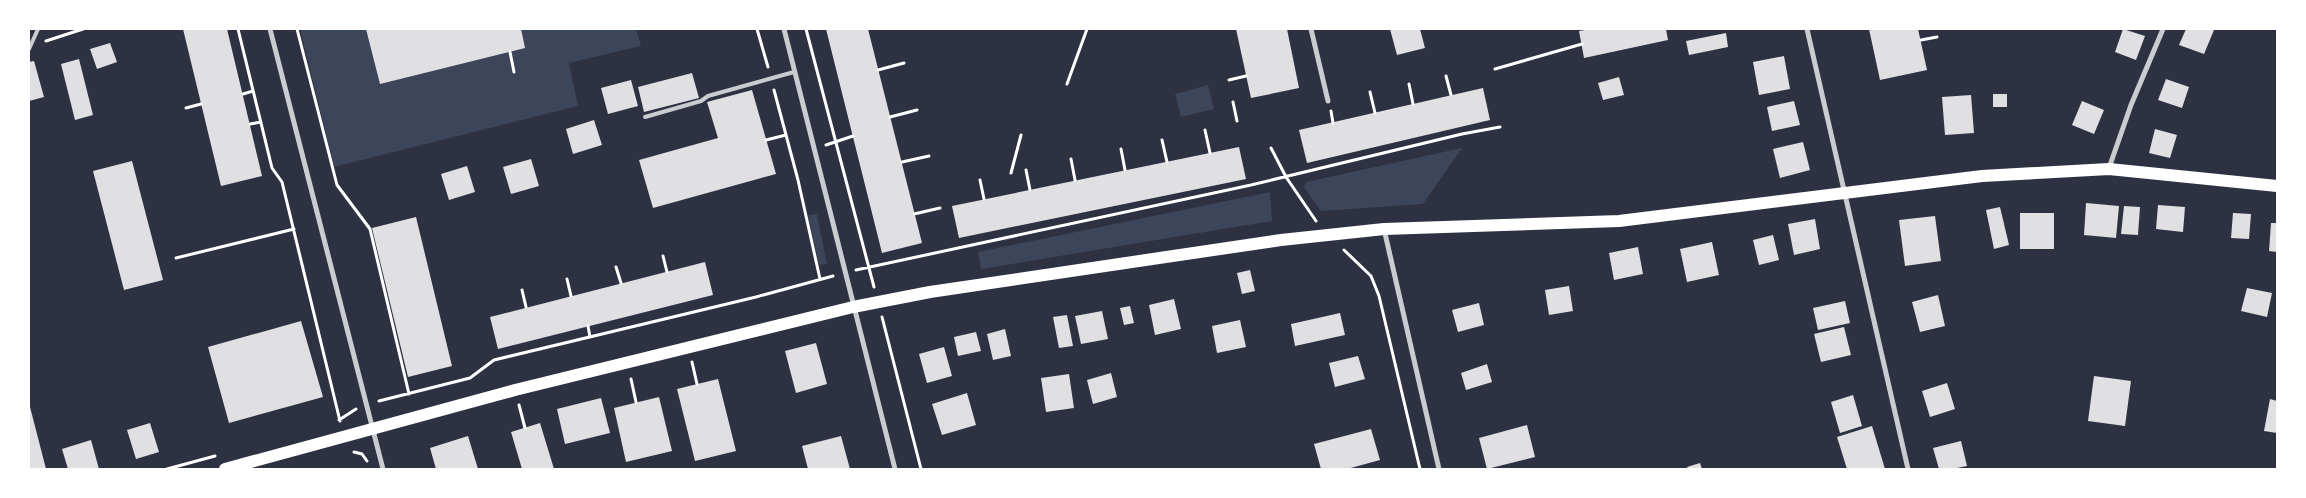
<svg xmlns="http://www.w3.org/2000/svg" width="2306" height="498" font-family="Arial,sans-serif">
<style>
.green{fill:#3c4559}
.building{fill:#e0e0e3}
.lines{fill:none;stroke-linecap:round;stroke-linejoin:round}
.path{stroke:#fff;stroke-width:3}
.service{stroke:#caccd0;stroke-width:4}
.minor{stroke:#caccd0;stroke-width:5}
.primary{stroke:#fff;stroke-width:12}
</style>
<rect width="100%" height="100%" fill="#2d3142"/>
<path class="green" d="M300,29H636L641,46L569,63L578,106L334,167Z
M1208,85L1214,109L1181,117L1175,94Z
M1462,148L1423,204L1321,211L1304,187L1306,182Z
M1270,192L1272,221L981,269L978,252Z
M817,214L827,264L819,265L808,215Z"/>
<path class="building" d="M183,29H227L262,176L221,186Z
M366,29H521L525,48L380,84Z
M826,29H868L922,243L882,253Z
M1236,29H1287L1299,88L1251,98Z
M1390,29H1420L1425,48L1397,55Z
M1590,29H1666L1668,40L1584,58L1579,31Z
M1869,29H1918L1927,70L1880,80Z
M2123,29L2145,36L2136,60L2115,52Z
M2186,29L2214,30L2204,54L2179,45Z
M1726,33L1728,47L1689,55L1686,41Z
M110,43L117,62L97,69L90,49Z
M1784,56L1790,89L1759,95L1753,62Z
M79,59L93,115L75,120L61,64Z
M34,61L44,97L29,101V62Z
M692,73L699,98L644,112L638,87Z
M1619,77L1624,95L1603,100L1598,83Z
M2166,79L2189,87L2182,108L2158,100Z
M631,80L638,106L608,114L601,88Z
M1483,88L1490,120L1307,163L1299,130Z
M752,90L776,174L653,208L639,160L718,138L707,102Z
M1993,94H2007V107H1993Z
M1971,95L1974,133L1945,135L1942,97Z
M1794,101L1800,125L1772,131L1767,107Z
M2082,101L2104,110L2094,134L2072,125Z
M594,120L602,145L573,154L566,129Z
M2155,129L2177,135L2170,158L2149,153Z
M1803,142L1810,170L1780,178L1773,149Z
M1239,147L1246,179L959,238L952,206Z
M531,159L539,186L511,194L503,167Z
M132,161L163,280L124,290L93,171Z
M467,166L475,192L449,200L441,174Z
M2086,203L2119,206L2116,238L2084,235Z
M2158,205L2185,207L2183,232L2156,229Z
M2124,206L2140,207L2138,235L2121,234Z
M2000,207L2009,245L1994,249L1986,210Z
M2020,213H2054V249H2020Z
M2233,213L2251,214L2249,239L2231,238Z
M1935,216L1941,261L1905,266L1899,220Z
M416,217L452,366L408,377L372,228Z
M1815,219L1820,249L1794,255L1788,224Z
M2271,223H2277V252L2269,251Z
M1773,235L1779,260L1759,265L1753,240Z
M1712,242L1719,275L1687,282L1680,249Z
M1638,247L1643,274L1614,280L1609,253Z
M705,262L713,295L498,349L490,317Z
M1250,270L1255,291L1242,294L1237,273Z
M1569,286L1573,311L1549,315L1545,290Z
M2247,288L2272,293L2267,317L2241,311Z
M1938,295L1945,326L1920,332L1912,302Z
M1174,299L1181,329L1155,335L1149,305Z
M1845,301L1850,323L1818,330L1813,308Z
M1479,303L1484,325L1458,332L1452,310Z
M1130,306L1134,323L1124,325L1120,308Z
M1102,311L1108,339L1081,344L1075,316Z
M1340,313L1345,335L1295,346L1291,324Z
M1067,315L1073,346L1059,348L1053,317Z
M1240,320L1246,347L1217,353L1212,326Z
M301,321L323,397L229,423L208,347Z
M1844,327L1851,355L1821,362L1814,334Z
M1005,329L1011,356L993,360L987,334Z
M976,332L981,351L958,356L954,337Z
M816,343L827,384L796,393L785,351Z
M944,347L952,376L927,383L919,354Z
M1358,356L1365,379L1335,387L1329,363Z
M1487,364L1492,382L1466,390L1461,373Z
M1111,373L1117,397L1093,404L1087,380Z
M1069,374L1074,408L1046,412L1041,378Z
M2094,376L2131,381L2125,426L2088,421Z
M718,379L736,451L695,461L677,389Z
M1947,383L1955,409L1930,417L1922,391Z
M967,393L976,425L942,435L932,404Z
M1853,395L1862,426L1840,433L1831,402Z
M659,397L672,451L626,462L614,408Z
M601,398L610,433L565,444L557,409Z
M2270,399L2277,401V433L2264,431Z
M29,403L46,469H29Z
M150,423L159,452L136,459L127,430Z
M540,423L554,469H522L511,432Z
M1527,425L1535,457L1487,469L1479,438Z
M1872,426L1885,469H1847L1837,437Z
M1371,429L1380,460L1347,469H1321L1314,444Z
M468,436L478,469H436L430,448Z
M841,436L850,469H808L802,446Z
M91,440L99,469H68L62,449Z
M1961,441L1967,466L1952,469H1939L1933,448Z
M1700,463L1702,469H1688L1687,467Z"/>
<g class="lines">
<path class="path" d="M238,29L272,168L282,182L340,421
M297,29L337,185L370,229L409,394
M757,29L768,67
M806,29L874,287
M1921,40L1937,37
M46,41L83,29
M510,52L514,72
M1495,69L1582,44
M878,70L904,63
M1446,76L1451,95
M1229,80L1246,76
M1067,84L1087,29
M1409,84L1413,104
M774,90L798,180L820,279
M1370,92L1375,113
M243,94L253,91
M1233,102L1237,121
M186,108L201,104
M1331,111L1333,123
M890,117L917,110
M250,124L261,122
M1205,130L1210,153
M766,140L786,135
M1162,140L1167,162
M826,145L853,136
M1271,148L1286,177L1316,221
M1121,149L1125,170
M1071,159L1075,180
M902,162L929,156
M1026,170L1030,190
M1011,173L1021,135
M980,180L984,199
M914,214L940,208
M1344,250L1371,276L1379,296L1420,469
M663,256L667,272
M176,258L294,229
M616,267L621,283
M856,270L1251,185L1462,134L1500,127
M567,279L571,296
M522,290L526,307
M882,317L921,469
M588,326L590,337
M692,362L697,384
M631,379L636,402
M379,401L470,378L494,360L756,297L833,276
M519,405L525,428
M339,420L356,409
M354,452L362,454L367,461
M167,469L215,456"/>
<path class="service" d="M29,49L38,29
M645,117L701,101L708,96L794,72"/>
<path class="minor" d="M270,29L383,469
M784,29L895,469
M1311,29L1328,101
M1807,29L1908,469
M2109,168L2131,105L2163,29
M1384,229L1439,469"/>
<path class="primary" d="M225,469L515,390L853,307L930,292L1281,240L1384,229L1619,221L1982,176L2109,169L2277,186"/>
</g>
<rect width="2306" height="498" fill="none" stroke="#ffffff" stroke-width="60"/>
</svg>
